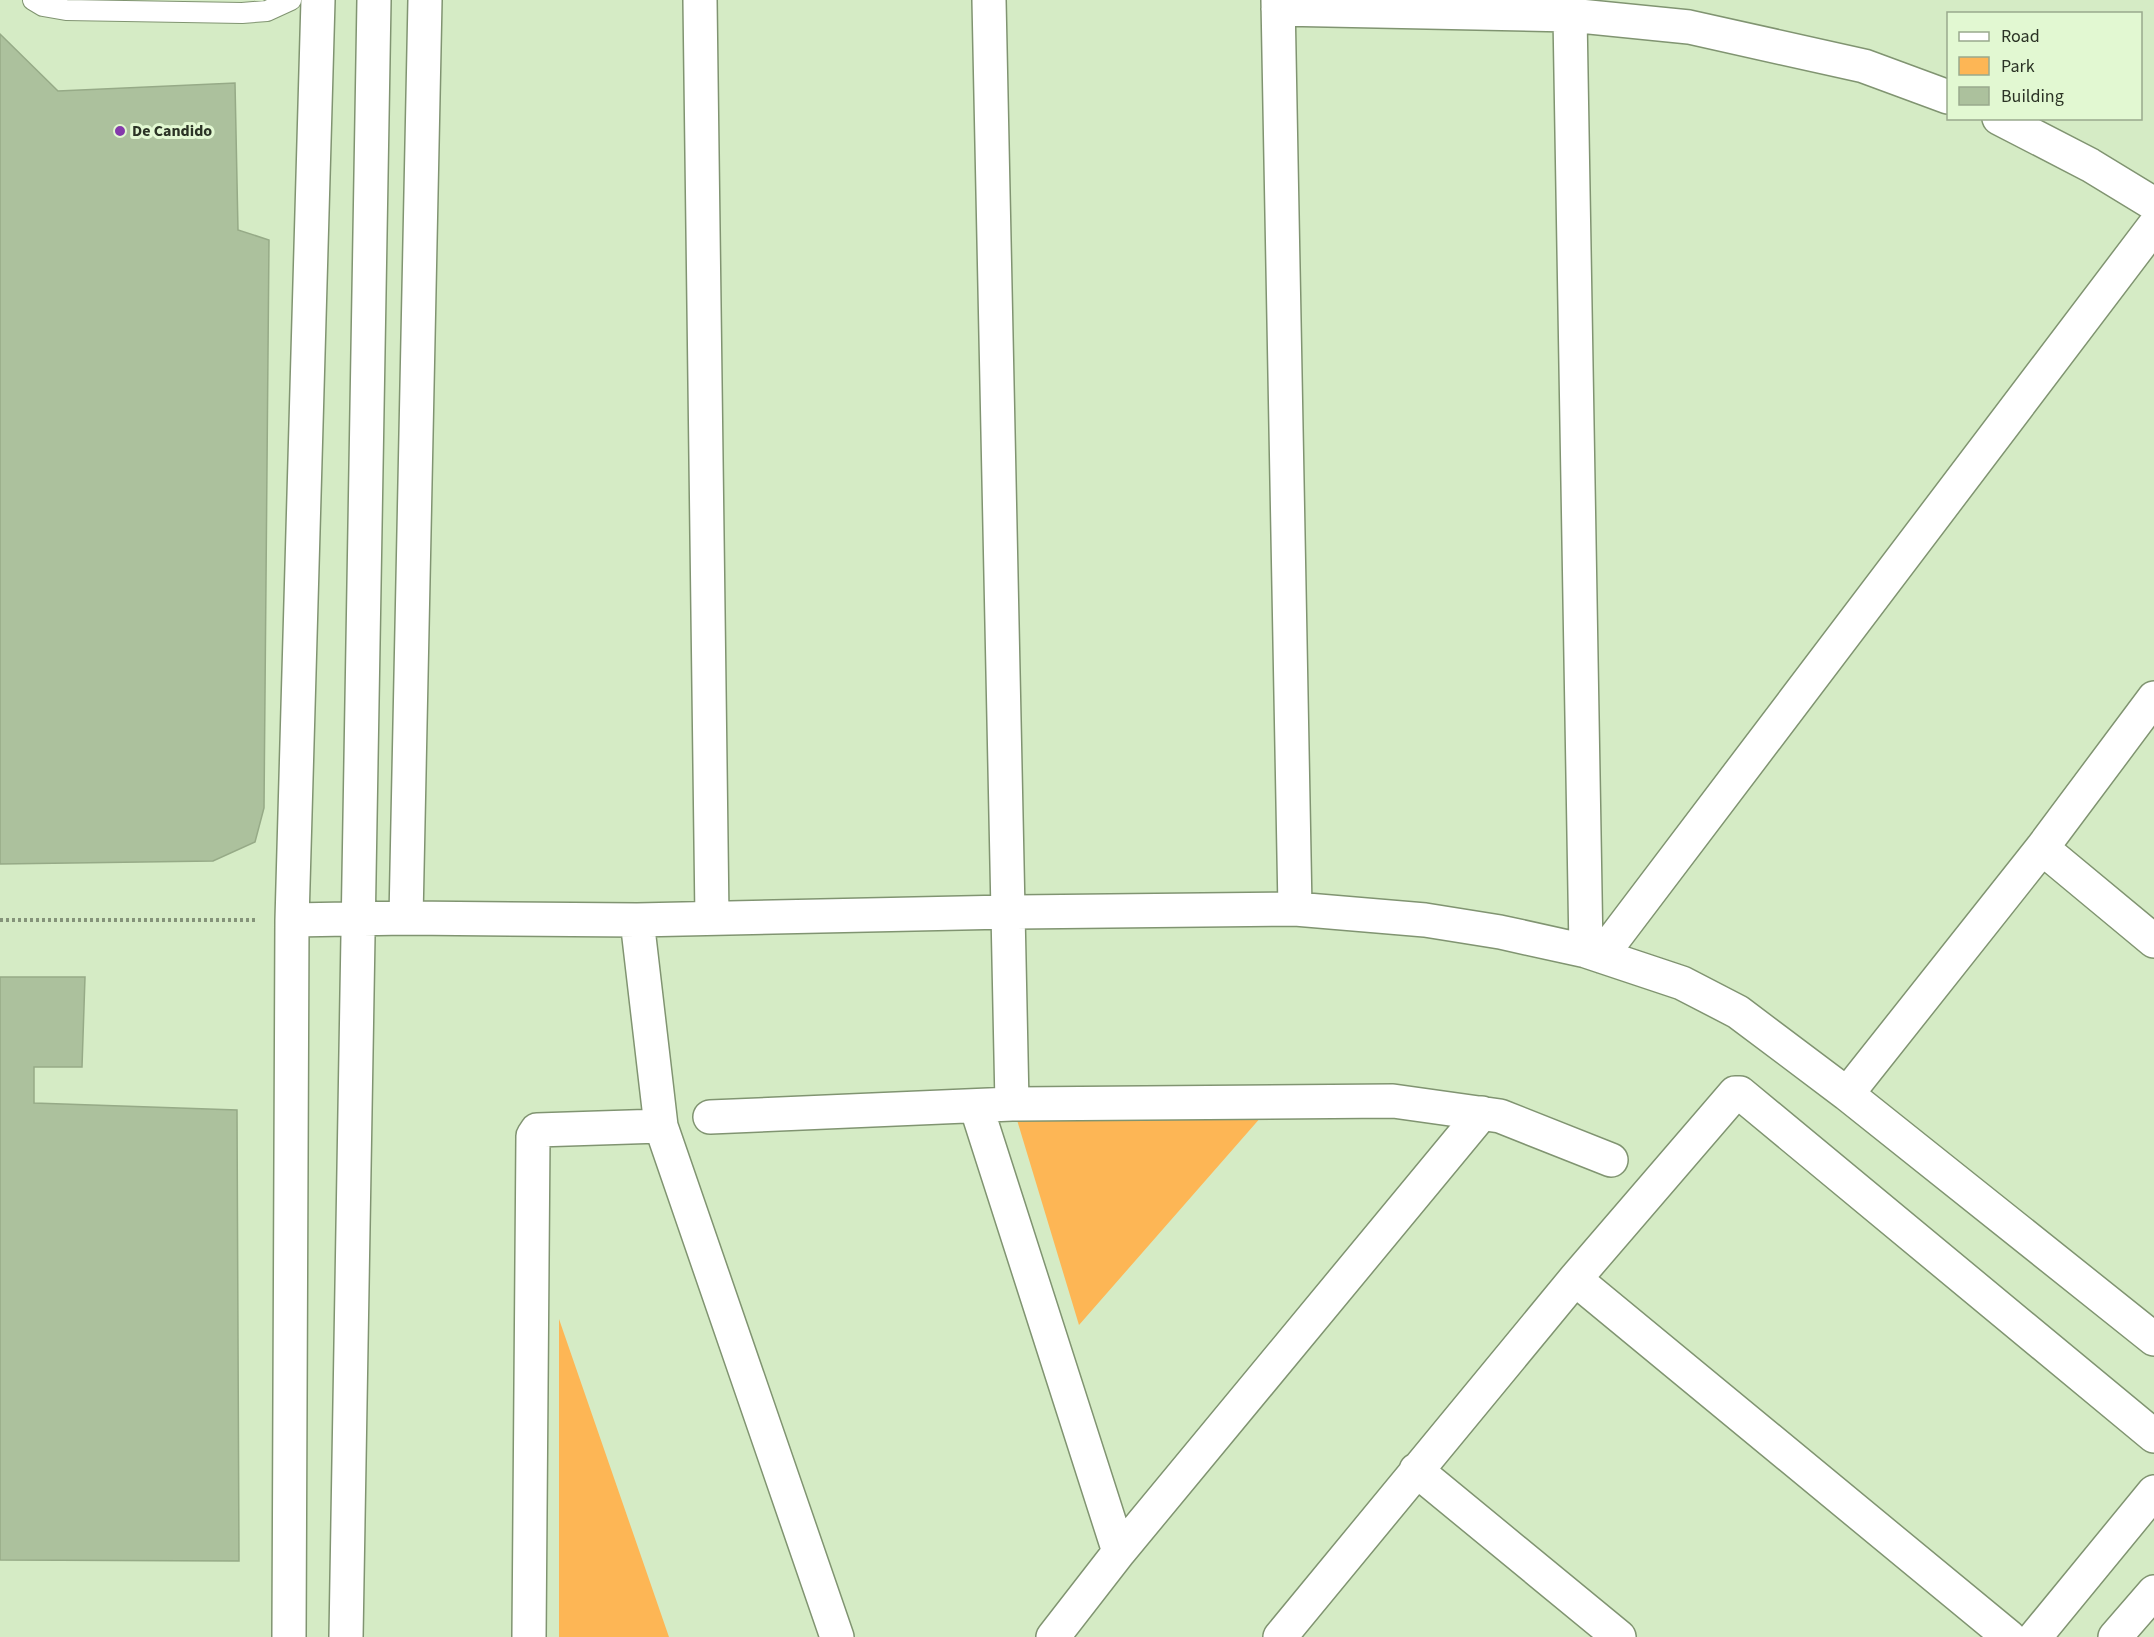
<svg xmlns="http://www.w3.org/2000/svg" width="2154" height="1637" font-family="'Source Sans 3',sans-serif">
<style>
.green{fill:#fdb655}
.building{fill:#acc19d;stroke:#96aa87;stroke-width:1.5}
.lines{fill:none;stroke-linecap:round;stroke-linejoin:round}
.lane-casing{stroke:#809471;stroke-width:22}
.street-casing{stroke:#809471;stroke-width:36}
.path{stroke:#849379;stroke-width:4;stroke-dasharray:3 3;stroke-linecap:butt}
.lane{stroke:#fff;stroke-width:20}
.street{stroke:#fff;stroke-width:33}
.poi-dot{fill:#8439ab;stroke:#e2f8d2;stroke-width:2}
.labels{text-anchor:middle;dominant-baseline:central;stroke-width:6;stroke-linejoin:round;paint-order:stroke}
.poi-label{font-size:16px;font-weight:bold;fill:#2b3325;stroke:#e2f8d2;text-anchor:start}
</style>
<rect width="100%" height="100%" fill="#d5ebc5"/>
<path class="green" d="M1262,1116L1079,1325L1017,1120Z
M559,1319L669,1637H559Z"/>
<path class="building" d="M0,34L58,91L235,83L238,230L269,240L264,808L255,842L213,861L0,864Z
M0,977H85L82,1067H34V1103L237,1110L239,1561L0,1560Z"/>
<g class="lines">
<defs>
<path id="lane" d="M33,0L43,6L66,10L242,13L267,11L291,0"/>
<path id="street" d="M700,0L712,918
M989,0L1012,1104
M1278,0L1295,909
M1278,9L1570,15L1689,27L1864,66L1948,97
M1570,15L1586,951
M1999,118L2090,165L2154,204
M2042,848L2154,941
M406,918L425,0
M292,920L406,918L637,920L1008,912L1295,909L1425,920L1500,932L1586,951L1682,983L1738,1012L1847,1094L2154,1339
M637,920L661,1126L837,1637
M1601,956L2154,226
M1847,1094L2042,848L2154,698
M976,1106L1119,1552
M710,1117L1012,1104L1393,1101L1500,1116L1611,1160
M1575,1279L2009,1637
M1416,1470L1619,1637
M289,1637L292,920L318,0
M346,1637L374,0
M529,1637L533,1136L537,1130L661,1126
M1053,1637L1119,1552L1482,1113
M1280,1637L1575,1279L1735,1093H1740L2154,1436
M2035,1637L2154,1492
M2115,1637L2154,1592"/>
</defs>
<use href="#lane" class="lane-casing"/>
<use href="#street" class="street-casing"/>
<path class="path" d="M0,920H257"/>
<use href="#lane" class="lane"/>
<use href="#street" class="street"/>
</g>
<circle class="poi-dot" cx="120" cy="131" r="6"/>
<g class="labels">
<g class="poi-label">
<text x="132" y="131">De Candido</text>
</g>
</g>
<rect x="1947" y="12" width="195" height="108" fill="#e2f8d2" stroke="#99a98d" stroke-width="1.5"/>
<rect x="1959" y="32" width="30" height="9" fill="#ffffff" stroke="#99a98d" stroke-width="1.5"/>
<text x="2001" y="42" font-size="18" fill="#2b3325">Road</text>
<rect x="1959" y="57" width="30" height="18" fill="#fdb655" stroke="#99a98d" stroke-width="1.5"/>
<text x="2001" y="72" font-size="18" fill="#2b3325">Park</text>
<rect x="1959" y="87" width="30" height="18" fill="#acc19d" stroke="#99a98d" stroke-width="1.5"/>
<text x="2001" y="102" font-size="18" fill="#2b3325">Building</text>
</svg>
